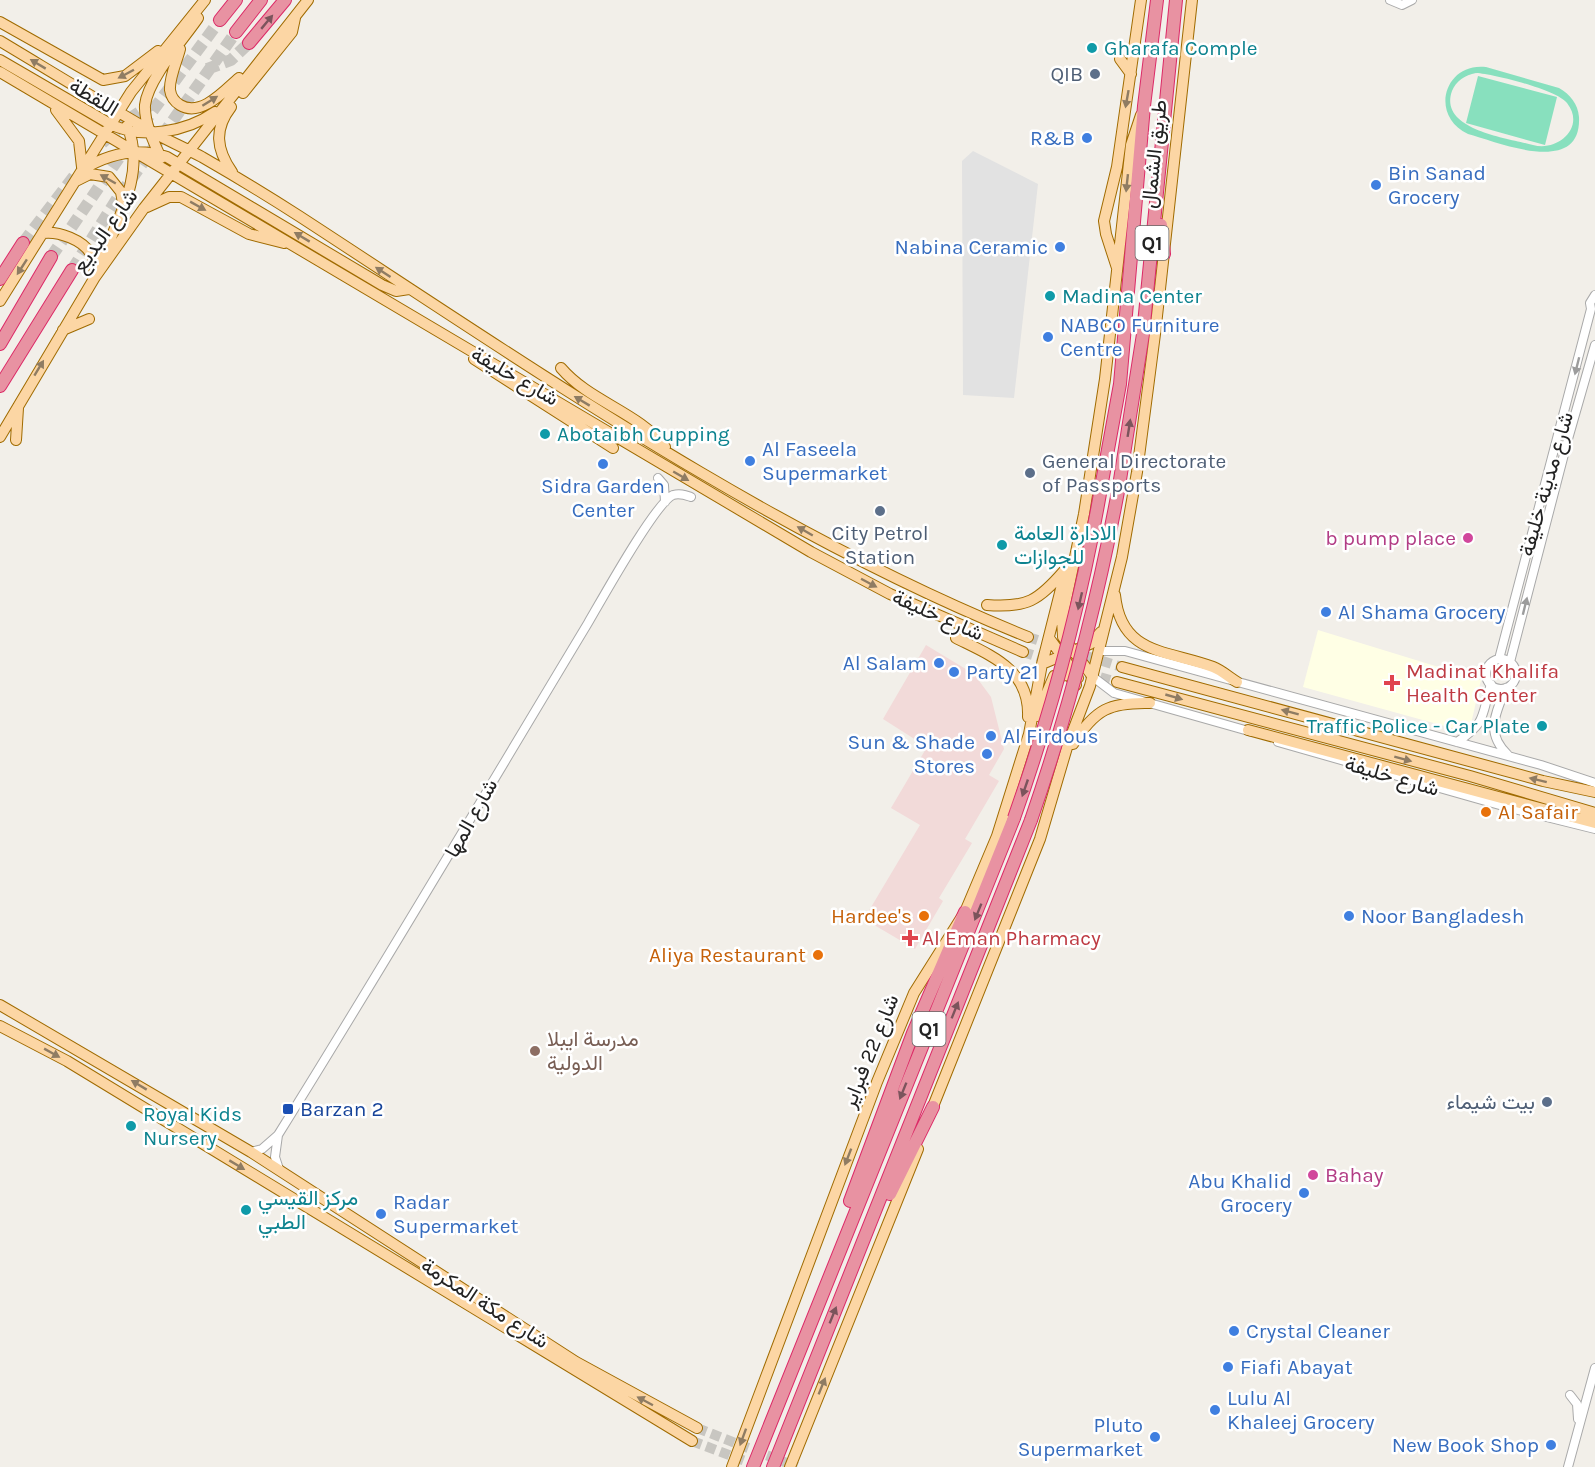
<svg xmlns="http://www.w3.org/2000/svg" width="1595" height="1467" font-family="Karla,Vazirmatn,sans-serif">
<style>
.commercial{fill:#f2dad9}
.education{fill:#ffffe5}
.pitch{fill:#88e0be;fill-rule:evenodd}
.parking{fill:#e2e2e2}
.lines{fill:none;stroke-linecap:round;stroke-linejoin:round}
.major-tunnel{stroke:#c8c6c1;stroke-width:10;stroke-dasharray:10 5;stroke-linecap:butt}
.highway-tunnel{stroke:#c8c6c1;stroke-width:12;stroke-dasharray:12 6;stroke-linecap:butt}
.minor-casing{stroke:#a9a9a9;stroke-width:10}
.major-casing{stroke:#a06b00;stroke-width:12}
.highway-casing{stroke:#dc2a67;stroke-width:14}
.minor{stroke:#fff;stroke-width:8}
.major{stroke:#fcd6a4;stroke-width:10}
.highway{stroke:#e892a2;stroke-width:12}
.highway-bridge-casing{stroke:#dc2a67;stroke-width:14;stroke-linecap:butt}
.highway-bridge{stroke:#e892a2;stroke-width:12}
.oneway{fill:#7b545c}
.oneway2{fill:#8f7c63}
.oneway3{fill:#9c9c9c}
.culture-dot{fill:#0f9aa8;stroke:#fff;stroke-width:2}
.service-dot{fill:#5c6f8a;stroke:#fff;stroke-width:2}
.shop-dot{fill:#3f7fe0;stroke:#fff;stroke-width:2}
.hotel-dot{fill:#d1479c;stroke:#fff;stroke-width:2}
.health-dot{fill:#e0444e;stroke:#fff;stroke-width:2}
.food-dot{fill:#e8710a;stroke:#fff;stroke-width:2}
.education-dot{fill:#8d6e63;stroke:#fff;stroke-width:2}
.transit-dot{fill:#1a4fb4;stroke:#fff;stroke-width:2}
.labels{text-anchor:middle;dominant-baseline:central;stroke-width:5;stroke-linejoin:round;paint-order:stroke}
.shield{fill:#fff;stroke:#646464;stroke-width:1.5}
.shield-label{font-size:20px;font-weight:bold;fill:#222}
.culture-label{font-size:21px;fill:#0d838f;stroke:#fff;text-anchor:start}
.service-label{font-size:21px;fill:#4e5e75;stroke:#fff;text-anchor:end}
.street-label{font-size:21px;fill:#222;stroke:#fff}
.shop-label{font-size:21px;fill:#366cbe;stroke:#fff;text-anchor:start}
.hotel-label{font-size:21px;fill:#b23c85;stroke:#fff;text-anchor:end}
.health-label{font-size:21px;fill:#be3a42;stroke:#fff;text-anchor:start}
.food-label{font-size:21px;fill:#c56008;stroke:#fff;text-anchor:end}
.education-label{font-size:21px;fill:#785e54;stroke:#fff;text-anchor:start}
.transit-label{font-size:21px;fill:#164399;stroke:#fff;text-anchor:start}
</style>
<rect width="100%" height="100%" fill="#f2efe9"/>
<path class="commercial" d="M926,645L974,674L991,697L1004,749L989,775L999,781L965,839L972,843L939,898L943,901L915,949L864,919L920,825L891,808L927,747L883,719Z"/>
<path class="education" d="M1318,630L1481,680L1471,724L1459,730L1303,687Z"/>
<path class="pitch" d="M1486,67L1559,88C1570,94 1578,104 1579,117C1582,178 1498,142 1468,134C1429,116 1444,62 1486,67ZM1476,73C1494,74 1557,90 1567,103C1586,127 1558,152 1533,145C1508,138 1438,130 1452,91C1456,81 1465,75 1476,73Z
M1478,76L1557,97L1545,145L1466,123Z"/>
<path class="parking" d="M973,151L1038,184L1014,398L963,395L962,161Z"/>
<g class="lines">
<path class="major-tunnel" d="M1028,637L1056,646
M1023,652L1051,661
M1073,652L1122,667
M1086,673L1117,682
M697,1428L797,1467
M692,1441L761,1467"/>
<path class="highway-tunnel" d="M207,69L231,60L249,43
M142,125L220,20
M102,143L129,119L152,104
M23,243L75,175
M51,257L125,149
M72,270L117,199L236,32"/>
<defs>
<path id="minor" d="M1390,0L1402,5L1412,0
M658,478L664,485L665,502
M1098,651H1125L1541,765L1595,783
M1499,659L1591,309L1590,303L1595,295
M1486 674a15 15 0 1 1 30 0a15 15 0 1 1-30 0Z
M1510,662L1568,439L1595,345
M1093,677L1114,693L1252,732
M1506,688C1495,715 1485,733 1508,755
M1278,742L1510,808L1595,829
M1457,742C1487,722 1481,717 1491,684
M278,1135L275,1157L279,1169
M251,1152L262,1149L278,1135C384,965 485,794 588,623C601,601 655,503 673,495C680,493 685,495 691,497
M1570,1395L1577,1404L1578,1419
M1568,1467L1595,1368"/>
<path id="major" d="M0,22L103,80L125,76L158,51
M0,41C50,71 99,101 149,130C166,140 185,148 202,157C235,176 268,196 299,216C534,369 767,532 1028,637
M180,49C177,61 169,78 170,90C171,97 175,102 180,105C201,118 225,90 239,78
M1120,59L1131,74
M0,60L110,124C142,140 186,132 215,112
M0,72L811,552L890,594L1023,652
M243,93L292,32L295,18
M231,107C214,129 216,149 232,172
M56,110L79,141L82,167
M161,158C154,143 144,122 145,105C148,79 183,40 198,18
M82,170C108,154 137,147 167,157L382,285L396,291L409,289
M76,181L90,174L109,177L121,192L123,203
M147,207L169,197H181L249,234L284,243
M43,233C59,231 83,240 91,254C95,260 94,268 95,274
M100,263C117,221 147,172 127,126
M1117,268L1106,234L1104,221L1117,167L1141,0
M0,301L131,92L205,0
M63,330L89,319
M474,359L613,448
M561,368C590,402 638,412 665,447
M0,437L95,277L144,208L308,0
M16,440L18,408
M1115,595C1121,655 1167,650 1213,667C1221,670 1229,677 1237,682
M987,605C1027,608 1038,601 1064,571
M956,638C992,656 1030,670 1028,717
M1049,638L1078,678
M1042,664L1090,644L1101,632
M1122,667L1543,781L1595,792
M1093,677L1063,637L1062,619L1084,514L1105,379L1131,145L1141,115
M1117,682L1470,776L1595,813
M1037,716L1054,676L1069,675L1076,685
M1248,730L1595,823
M1073,744C1095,709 1110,702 1150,703
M0,1005L251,1152L576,1362L697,1428
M0,1026L67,1061L692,1441
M930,1114L1040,839L1068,744L1090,686L1122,557L1137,472L1155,334L1192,0
M732,1467L877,1082L914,993L965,912L997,836L1029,734L1042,664L1066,569
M790,1467L918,1149"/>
<path id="highway" d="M220,20L236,0
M236,32L261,0
M249,43L285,0
M1161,225L1164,254
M0,279L23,243
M0,344L51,257
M0,386L72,270
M1102,482L1120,384L1144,106L1157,0
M1119,486L1143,334L1176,0
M890,1194L933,1107
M850,1201L913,1033L965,912
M753,1467L1014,818
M773,1467L1031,820"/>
</defs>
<use href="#minor" class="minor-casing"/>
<use href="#major" class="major-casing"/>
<use href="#highway" class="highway-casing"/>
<use href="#minor" class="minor"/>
<use href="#major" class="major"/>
<use href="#highway" class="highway"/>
<defs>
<path id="highway-bridge" d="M1014,818C1054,705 1082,600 1102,482
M1031,820C1069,710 1098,600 1119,486"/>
</defs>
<use href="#highway-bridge" class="highway-bridge-casing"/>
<use href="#highway-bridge" class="highway-bridge"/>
</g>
<defs><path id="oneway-solid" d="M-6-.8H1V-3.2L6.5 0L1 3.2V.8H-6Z" transform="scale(1.5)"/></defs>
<g class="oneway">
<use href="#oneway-solid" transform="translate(267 22) rotate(-50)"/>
<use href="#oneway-solid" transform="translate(1129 428) rotate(-81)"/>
<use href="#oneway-solid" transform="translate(1080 601) rotate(103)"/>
<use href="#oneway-solid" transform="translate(1025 788) rotate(109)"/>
<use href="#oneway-solid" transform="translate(978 912) rotate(112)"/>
<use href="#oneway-solid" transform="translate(955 1010) rotate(-68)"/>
<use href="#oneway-solid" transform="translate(903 1091) rotate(112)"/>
<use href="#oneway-solid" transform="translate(833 1315) rotate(-68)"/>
</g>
<g class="oneway2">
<use href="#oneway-solid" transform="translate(38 64) rotate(-149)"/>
<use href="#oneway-solid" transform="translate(126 74) rotate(152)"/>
<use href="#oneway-solid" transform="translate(1127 99) rotate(100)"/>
<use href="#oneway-solid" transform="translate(210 101) rotate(-32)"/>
<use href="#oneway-solid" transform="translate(108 179) rotate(-150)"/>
<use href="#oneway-solid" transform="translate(1127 183) rotate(96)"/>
<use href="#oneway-solid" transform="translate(198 206) rotate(29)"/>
<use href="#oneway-solid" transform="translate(302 237) rotate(-149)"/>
<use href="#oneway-solid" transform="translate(22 267) rotate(123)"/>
<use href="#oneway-solid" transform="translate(383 272) rotate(-147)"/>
<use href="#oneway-solid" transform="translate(39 368) rotate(-59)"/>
<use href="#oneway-solid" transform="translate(582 401) rotate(-149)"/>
<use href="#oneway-solid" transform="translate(681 476) rotate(30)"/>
<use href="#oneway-solid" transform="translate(805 531) rotate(-150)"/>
<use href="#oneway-solid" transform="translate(869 583) rotate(28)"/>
<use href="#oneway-solid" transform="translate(1174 697) rotate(16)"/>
<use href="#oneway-solid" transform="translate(1290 712) rotate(-165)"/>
<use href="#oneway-solid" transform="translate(1403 759) rotate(15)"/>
<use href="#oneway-solid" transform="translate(1538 780) rotate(-166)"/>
<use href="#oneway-solid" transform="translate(52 1053) rotate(29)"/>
<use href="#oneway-solid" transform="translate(139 1085) rotate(-149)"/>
<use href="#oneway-solid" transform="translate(848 1157) rotate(111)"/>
<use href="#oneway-solid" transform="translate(237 1165) rotate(31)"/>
<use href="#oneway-solid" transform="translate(822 1386) rotate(-68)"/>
<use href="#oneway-solid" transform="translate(645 1401) rotate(-152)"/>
<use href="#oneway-solid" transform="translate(743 1437) rotate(110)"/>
</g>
<g class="oneway3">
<use href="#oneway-solid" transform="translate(1577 366) rotate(104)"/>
<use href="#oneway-solid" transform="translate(1525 606) rotate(-76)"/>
</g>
<g class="culture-dot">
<circle cx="1092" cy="48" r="6"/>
<circle cx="1050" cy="296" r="6"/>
<circle cx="545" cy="434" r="6"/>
<circle cx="1002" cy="545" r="6"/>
<circle cx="1542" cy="726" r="6"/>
<circle cx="131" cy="1126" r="6"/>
<circle cx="246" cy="1210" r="6"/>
</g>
<g class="service-dot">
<circle cx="1095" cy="74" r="6"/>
<circle cx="1030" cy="473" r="6"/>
<circle cx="880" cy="511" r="6"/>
<circle cx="1547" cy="1102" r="6"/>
</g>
<g class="shop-dot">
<circle cx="1087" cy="138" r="6"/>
<circle cx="1376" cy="185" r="6"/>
<circle cx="1060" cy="247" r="6"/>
<circle cx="1048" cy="337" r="6"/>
<circle cx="750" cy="461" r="6"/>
<circle cx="603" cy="464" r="6"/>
<circle cx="1326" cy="612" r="6"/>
<circle cx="939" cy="663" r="6"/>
<circle cx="954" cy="672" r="6"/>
<circle cx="991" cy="736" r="6"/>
<circle cx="987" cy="754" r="6"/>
<circle cx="1349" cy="916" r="6"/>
<circle cx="1304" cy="1193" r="6"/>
<circle cx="381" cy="1214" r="6"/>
<circle cx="1234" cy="1331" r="6"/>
<circle cx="1228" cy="1367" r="6"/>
<circle cx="1215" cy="1410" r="6"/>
<circle cx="1155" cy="1437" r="6"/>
<circle cx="1551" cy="1445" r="6"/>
</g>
<g class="hotel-dot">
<circle cx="1468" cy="538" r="6"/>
<circle cx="1313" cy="1175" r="6"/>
</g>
<g class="health-dot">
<path d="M1389 674h6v6h6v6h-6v6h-6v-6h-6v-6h6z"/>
<path d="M907 929h6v6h6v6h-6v6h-6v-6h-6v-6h6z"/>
</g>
<g class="food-dot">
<circle cx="1486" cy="812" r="6"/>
<circle cx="924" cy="916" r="6"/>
<circle cx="818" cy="955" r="6"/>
</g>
<circle class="education-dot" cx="535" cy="1051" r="6"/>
<rect class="transit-dot" x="282" y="1103" width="12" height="12" rx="3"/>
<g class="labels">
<g class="shield">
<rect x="1135.5" y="226" width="33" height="34" rx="4.5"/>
<rect x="912.5" y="1012" width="33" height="34" rx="4.5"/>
</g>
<g class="shield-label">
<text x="1152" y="243">Q1</text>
<text x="929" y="1029">Q1</text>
</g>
<g class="culture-label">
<text x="1104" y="48">Gharafa Comple</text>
<text x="1062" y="296">Madina Center</text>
<text x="557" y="434">Abotaibh Cupping</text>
<text x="1014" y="533">الادارة العامة<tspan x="1014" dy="24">للجوازات</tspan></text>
<text x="1530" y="726" text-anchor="end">Traffic Police - Car Plate</text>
<text x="143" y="1114">Royal Kids<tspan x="143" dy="24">Nursery</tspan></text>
<text x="258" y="1198">مركز القيسي<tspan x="258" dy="24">الطبي</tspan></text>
</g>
<g class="service-label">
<text x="1083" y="74">QIB</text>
<text x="1042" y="461" text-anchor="start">General Directorate<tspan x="1042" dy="24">of Passports</tspan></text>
<text x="880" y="533" text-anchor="middle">City Petrol<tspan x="880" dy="24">Station</tspan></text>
<text x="1535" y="1102">بيت شيماء</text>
</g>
<g class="street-label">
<text transform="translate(94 97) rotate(31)">اللقطة</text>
<text transform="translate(1154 154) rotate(-84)">طريق الشمال</text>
<text transform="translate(105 231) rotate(-55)">شارع البديع</text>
<text transform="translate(515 376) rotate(30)">شارع خليفة</text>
<text transform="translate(1546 484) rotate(-74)">شارع مدينة خليفة</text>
<text transform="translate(938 615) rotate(24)">شارع خليفة</text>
<text transform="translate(1392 776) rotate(16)">شارع خليفة</text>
<text transform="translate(471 818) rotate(-61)">شارع المها</text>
<text transform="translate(870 1051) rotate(-68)">شارع 22 فبراير</text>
<text transform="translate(485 1303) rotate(33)">شارع مكة المكرمة</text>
</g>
<g class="shop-label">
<text x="1075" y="138" text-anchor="end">R&amp;B</text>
<text x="1388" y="173">Bin Sanad<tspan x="1388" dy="24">Grocery</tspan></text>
<text x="1048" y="247" text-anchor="end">Nabina Ceramic</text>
<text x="1060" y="325">NABCO Furniture<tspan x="1060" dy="24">Centre</tspan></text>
<text x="762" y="449">Al Faseela<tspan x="762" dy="24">Supermarket</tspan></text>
<text x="603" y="486" text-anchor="middle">Sidra Garden<tspan x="603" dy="24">Center</tspan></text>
<text x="1338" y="612">Al Shama Grocery</text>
<text x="927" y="663" text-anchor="end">Al Salam</text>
<text x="966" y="672">Party 21</text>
<text x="1003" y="736">Al Firdous</text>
<text x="975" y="742" text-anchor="end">Sun &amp; Shade<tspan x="975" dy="24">Stores</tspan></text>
<text x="1361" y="916">Noor Bangladesh</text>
<text x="1292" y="1181" text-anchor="end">Abu Khalid<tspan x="1292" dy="24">Grocery</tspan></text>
<text x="393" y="1202">Radar<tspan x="393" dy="24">Supermarket</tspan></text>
<text x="1246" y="1331">Crystal Cleaner</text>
<text x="1240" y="1367">Fiafi Abayat</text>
<text x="1227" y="1398">Lulu Al<tspan x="1227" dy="24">Khaleej Grocery</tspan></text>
<text x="1143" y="1425" text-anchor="end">Pluto<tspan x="1143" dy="24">Supermarket</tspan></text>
<text x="1539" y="1445" text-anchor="end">New Book Shop</text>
</g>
<g class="hotel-label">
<text x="1456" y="538">b pump place</text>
<text x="1325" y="1175" text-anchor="start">Bahay</text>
</g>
<g class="health-label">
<text x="1406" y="671">Madinat Khalifa<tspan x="1406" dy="24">Health Center</tspan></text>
<text x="922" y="938">Al Eman Pharmacy</text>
</g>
<g class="food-label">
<text x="1498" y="812" text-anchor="start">Al Safair</text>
<text x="912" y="916">Hardee's</text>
<text x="806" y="955">Aliya Restaurant</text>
</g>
<g class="education-label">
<text x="547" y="1039">مدرسة ايبلا<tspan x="547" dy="24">الدولية</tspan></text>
</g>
<g class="transit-label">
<text x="300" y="1109">Barzan 2</text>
</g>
</g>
</svg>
